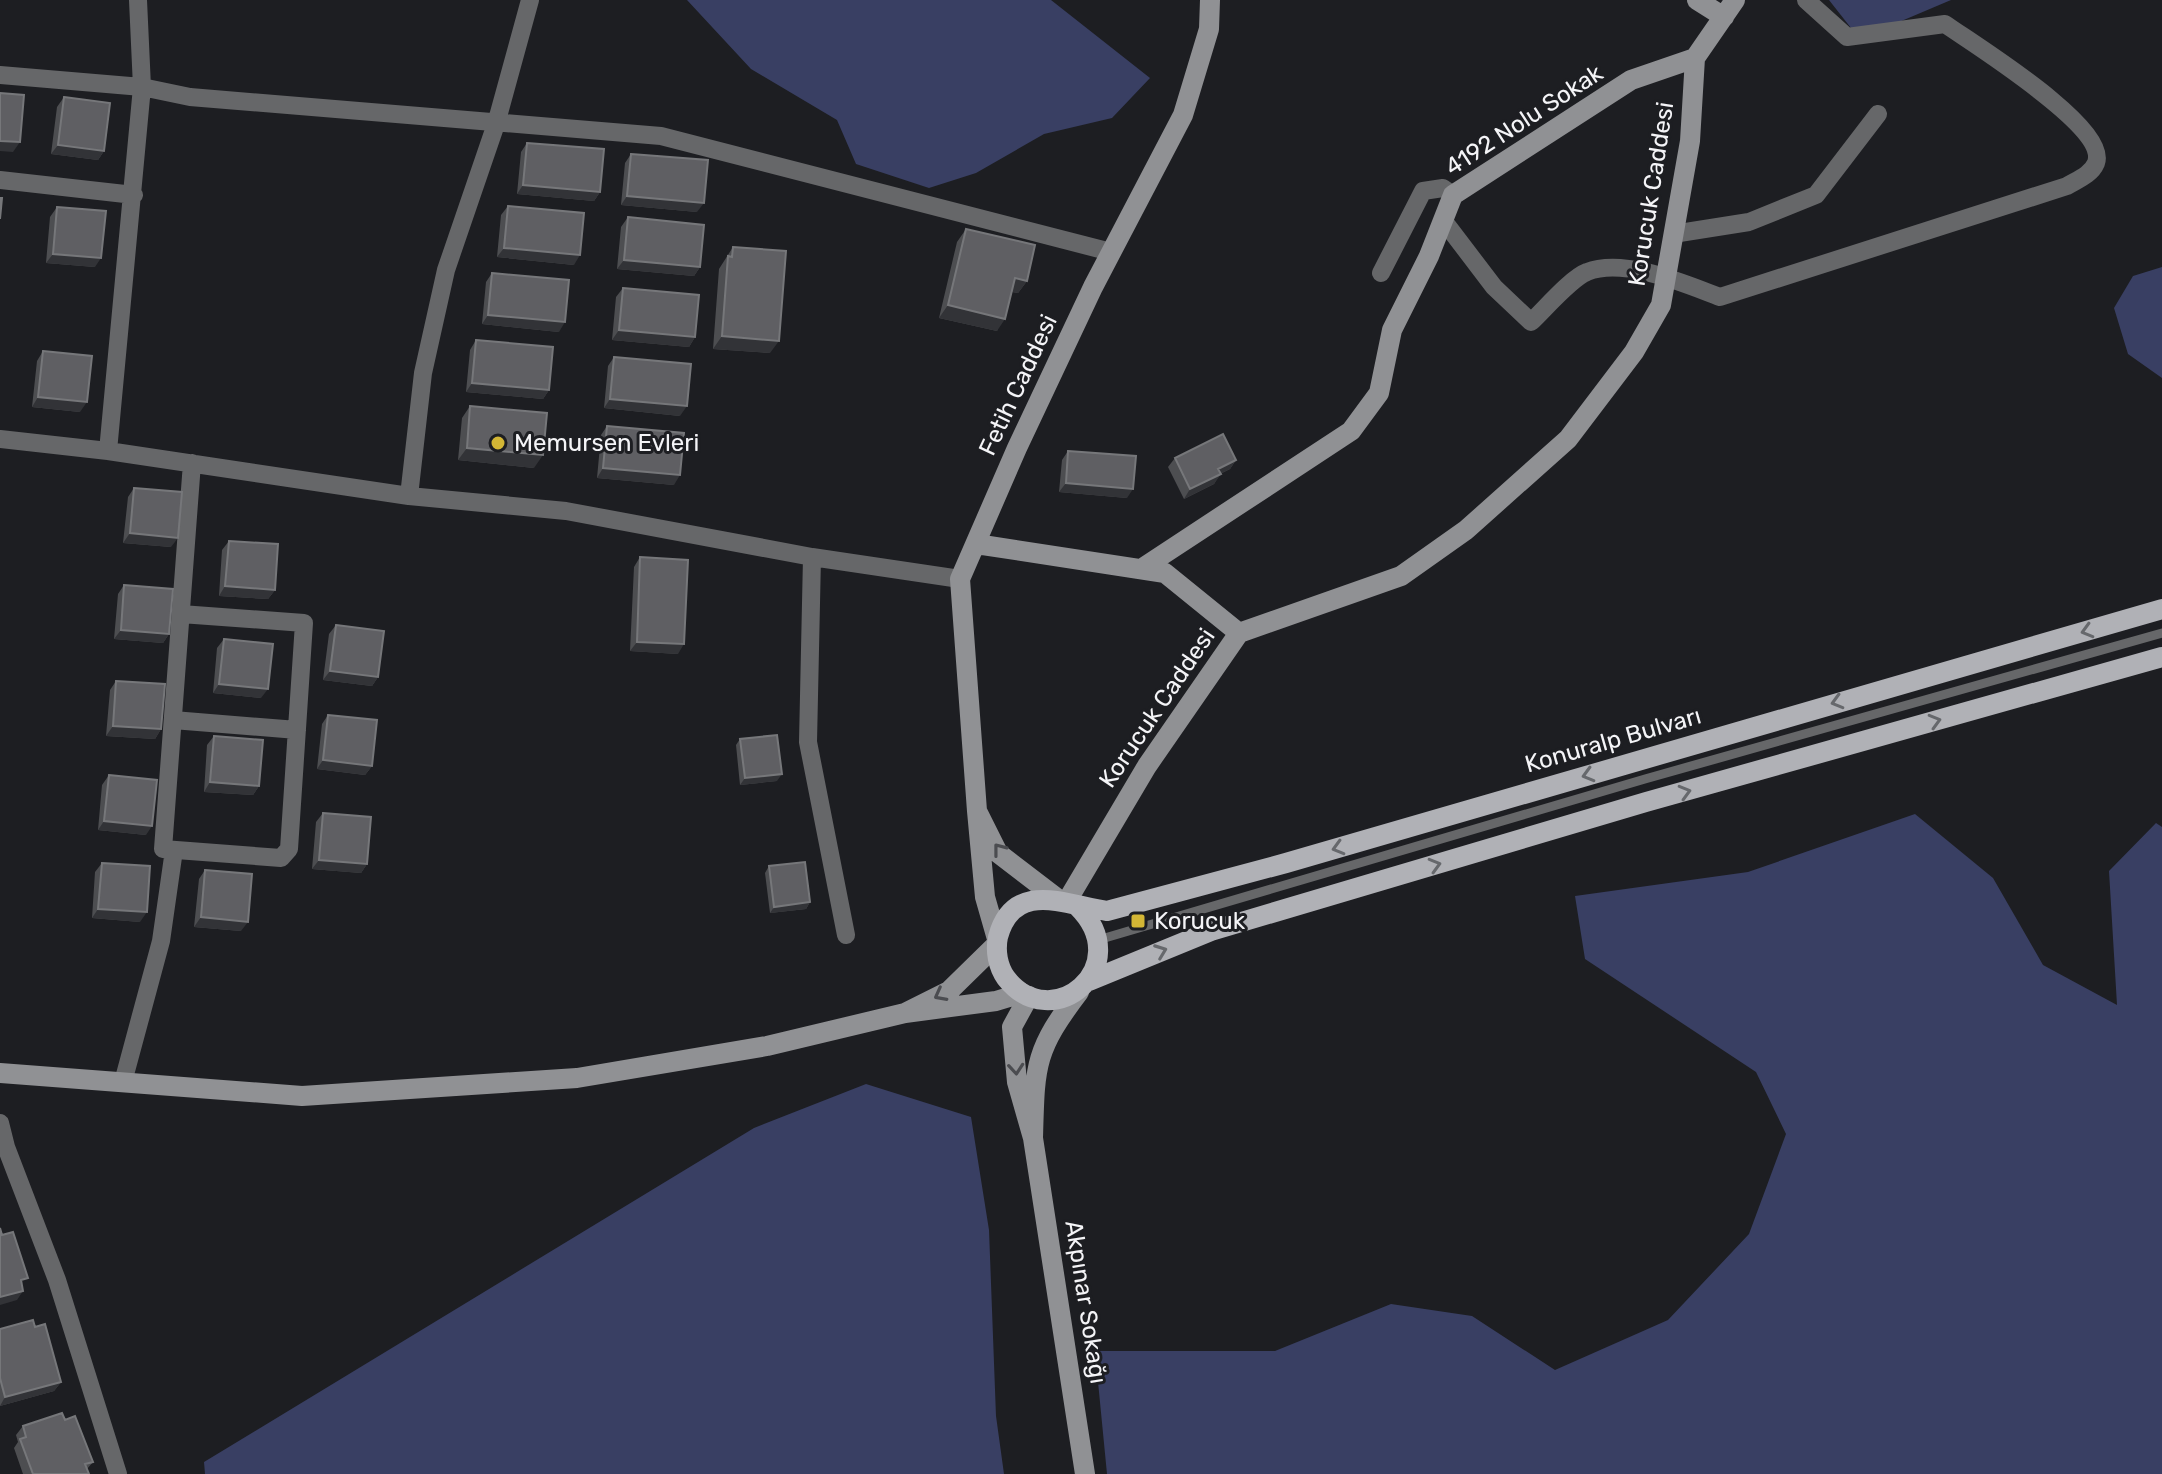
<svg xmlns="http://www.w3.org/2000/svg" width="2162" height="1474" font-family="Rubik,sans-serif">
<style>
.green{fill:#393f63}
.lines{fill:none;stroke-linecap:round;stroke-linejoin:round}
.lane{stroke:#666769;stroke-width:9}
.street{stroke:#666769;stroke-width:18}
.secondary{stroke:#909194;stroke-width:20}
.primary{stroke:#b0b1b6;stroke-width:20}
.wall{fill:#4d4e51}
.shaded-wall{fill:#323337}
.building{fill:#5f5f63;stroke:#76777a;stroke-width:2}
.oneway{stroke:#66686c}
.oneway2{stroke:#4b4c50}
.poi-dot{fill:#d3b635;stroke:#1d1e22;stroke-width:3}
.labels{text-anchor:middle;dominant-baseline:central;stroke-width:6;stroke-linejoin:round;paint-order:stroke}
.street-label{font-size:24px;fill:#f4f4f7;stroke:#1d1e22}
.poi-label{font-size:24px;fill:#f4f4f7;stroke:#1d1e22;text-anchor:start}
</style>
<rect width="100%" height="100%" fill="#1d1e22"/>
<path class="green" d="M687,0H1051L1150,78L1112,118L1044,134L976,173L929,188L856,164L837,120L751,69Z
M1829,0H1951L1892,25L1851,28Z
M2162,267V378L2128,354L2114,308L2133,276Z
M1915,814L1993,878L2043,965L2117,1005L2109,871L2156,823L2162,827V1474H1107L1095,1351H1275L1391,1304L1472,1316L1555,1370L1668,1320L1749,1234L1786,1134L1756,1072L1585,959L1575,896L1748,872Z
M866,1084L971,1117L989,1230L996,1416L1004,1474H205L204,1462L754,1128Z"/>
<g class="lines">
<path class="lane" d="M1098,940L1645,779L2162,633"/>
<path class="street" d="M0,75L142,87L190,97L661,136L1111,252
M0,180L134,195
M1443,220L1494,287L1531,322C1544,310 1571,278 1587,272C1624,257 1685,284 1720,297L2067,186C2077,180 2091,175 2096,163C2109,127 1973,44 1945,24L1847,37L1806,0
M1673,234L1749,222L1816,195L1878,114
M1381,273L1423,191L1443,188L1453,195
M0,439L108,451L409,496L566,511L812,557L960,579
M108,451L142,87L138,0
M409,496L423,373L446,270L496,124L530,0
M812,557L808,742L846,935
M181,614L304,623L289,849L281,858L163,849L192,463
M173,720L297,730
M123,1082L161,941L174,850
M0,1123L6,1147L57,1280L118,1474"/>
<path class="secondary" d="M1697,0L1724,17
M976,544L1165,573L1239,633
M1141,569L1351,431L1379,393L1392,330L1429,256L1453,195L1631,80L1695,58
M977,811L960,579L1017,448L1093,287L1183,115L1209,29L1210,0
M1067,901L1147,766L1239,633L1401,576L1466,530L1568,439L1634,352L1661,305L1690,141L1695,58L1735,0
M997,939L985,897L977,811L998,853L1058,899
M997,944L949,991L905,1013L996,1001L1022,993
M1029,996L1012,1027L1017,1082L1033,1138C1035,1065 1034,1051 1079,992
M0,1073L302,1096L577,1078L767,1046L905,1013
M1033,1138L1085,1474"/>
<path class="primary" d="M1078,907C1137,966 1052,1037 1006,978C998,967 995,951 998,937C1014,878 1068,906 1107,911L1286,863L2162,609
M1089,981L1211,931L1646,802L2162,657"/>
</g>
<path class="wall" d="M64,97L104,151L98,160L51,154L57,107Z
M527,143L600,192L594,201L517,194L521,152Z
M631,154L697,212L621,205L625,163Z
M508,206L574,265L497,257L501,215Z
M57,207L95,267L46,263L50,217Z
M628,217L700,267L694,276L617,269L621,227Z
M966,229L1027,281L1018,293L1012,292L997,331L939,318L957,242Z
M733,247L770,353L713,349L719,269Z
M492,273L559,332L482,324L486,282Z
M623,288L695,337L689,347L612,340L616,297Z
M476,340L549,390L543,399L466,392L470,350Z
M43,351L80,412L32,407L37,361Z
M614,357L680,416L604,408L608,366Z
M470,406L534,468L458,460L462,418Z
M607,426L674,485L597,478L601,435Z
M1068,451L1127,498L1059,492L1062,460Z
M1175,458L1236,460L1230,469L1220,474L1214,484L1184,499L1168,467Z
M134,488L171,547L123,543L128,497Z
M229,541L275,590L268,599L219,596L222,550Z
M640,557L678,654L630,651L634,567Z
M124,585L169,634L163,643L114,639L118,594Z
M336,625L378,677L372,686L323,680L329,634Z
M224,639L261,698L213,693L217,648Z
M116,681L161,729L155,739L106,736L110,690Z
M328,715L372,766L365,775L317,769L322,724Z
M214,736L259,786L253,795L204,792L207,745Z
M740,739L777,781L740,785L736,745Z
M109,775L146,835L98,830L102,785Z
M323,813L367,864L361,873L312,869L316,822Z
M102,863L140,922L92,918L95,872Z
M769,866L810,902L806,909L770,913L765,873Z
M205,870L241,931L194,927L199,879Z
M35,1327L61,1382L54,1391L0,1406V1329Z
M65,1420L93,1462L87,1469L89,1474H23L14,1448L18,1442L16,1435L23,1426Z"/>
<path class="shaded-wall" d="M0,141L20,142L13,152L0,151Z
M58,145L104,151L98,160L51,154Z
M523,185L600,192L594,201L517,194Z
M627,196L704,203L697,212L621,205Z
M504,248L580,255L574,265L497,257Z
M53,254L101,258L95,267L46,263Z
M624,260L700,267L694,276L617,269Z
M1015,278L1027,281L1018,293L1006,291Z
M948,305L1005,319L997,331L939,318Z
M488,315L565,322L559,332L482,324Z
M619,330L695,337L689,347L612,340Z
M722,336L779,341L770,353L713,349Z
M472,383L549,390L543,399L466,392Z
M38,397L87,402L80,412L32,407Z
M610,399L687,406L680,416L604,408Z
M467,448L543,455L534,468L458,460Z
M1236,460L1230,469L1212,478L1218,469Z
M603,468L680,475L674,485L597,478Z
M1221,474L1214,484L1184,499L1190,489Z
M1066,483L1133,489L1127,498L1059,492Z
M130,533L178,538L171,547L123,543Z
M225,586L275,590L268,599L219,596Z
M121,630L169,634L163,643L114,639Z
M637,642L684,644L678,654L630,651Z
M330,671L378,677L372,686L323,680Z
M219,684L268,689L261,698L213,693Z
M113,726L161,729L155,739L106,736Z
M323,760L372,766L365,775L317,769Z
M782,774L777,781L740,785L745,778Z
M210,782L259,786L253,795L204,792Z
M104,821L152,826L146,835L98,830Z
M319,860L367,864L361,873L312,869Z
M810,902L806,909L770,913L774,907Z
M98,909L147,912L140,922L92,918Z
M201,917L248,922L241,931L194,927Z
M23,1291L17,1300L0,1305V1297Z
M61,1382L54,1391L0,1406L5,1397Z"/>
<path class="building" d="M0,93L24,95L20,142L0,141Z
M64,97L110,103L104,151L58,145Z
M527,143L604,149L600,192L523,185Z
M631,154L708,160L704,203L627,196Z
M0,198H2L0,219Z
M508,206L584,213L580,255L504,248Z
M57,207L106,211L101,258L53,254Z
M628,217L704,225L700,267L624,260Z
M966,229L1035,245L1027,281L1015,278L1005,319L948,305Z
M733,247L786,251L779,341L722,336L728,256L732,257Z
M492,273L569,280L565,322L488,315Z
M623,288L699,295L695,337L619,330Z
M476,340L553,347L549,390L472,383Z
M43,351L92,356L87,402L38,397Z
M614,357L691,364L687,406L610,399Z
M470,406L547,413L543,455L467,448Z
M607,426L684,433L680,475L603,468Z
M1223,434L1236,460L1218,469L1221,474L1190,489L1175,458Z
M1068,451L1136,456L1133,489L1066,483Z
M134,488L182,492L178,538L130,533Z
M229,541L278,544L275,590L225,586Z
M640,557L688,560L684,644L637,642Z
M124,585L173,589L169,634L121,630Z
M336,625L384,631L378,677L330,671Z
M224,639L273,644L268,689L219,684Z
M116,681L165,684L161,729L113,726Z
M328,715L377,720L372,766L323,760Z
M777,735L782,774L745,778L740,739Z
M214,736L263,740L259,786L210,782Z
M109,775L157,780L152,826L104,821Z
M323,813L371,817L367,864L319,860Z
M805,862L810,902L774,907L769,866Z
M102,863L150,866L147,912L98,909Z
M205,870L252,874L248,922L201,917Z
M0,1228L2,1235L13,1232L28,1278L21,1280L23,1291L0,1297Z
M33,1320L35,1327L45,1324L61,1382L5,1397L0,1378V1329Z
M62,1413L65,1420L75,1416L93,1462L85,1464L89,1474H33L20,1439L26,1437L23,1426Z"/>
<defs><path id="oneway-chevron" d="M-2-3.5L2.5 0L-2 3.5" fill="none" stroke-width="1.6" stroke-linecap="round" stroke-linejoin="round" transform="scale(2)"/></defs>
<g class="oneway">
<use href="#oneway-chevron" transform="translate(2087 631) rotate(164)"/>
<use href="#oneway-chevron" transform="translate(1837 702) rotate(164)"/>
<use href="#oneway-chevron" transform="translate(1935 721) rotate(-16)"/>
<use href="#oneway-chevron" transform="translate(1588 775) rotate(164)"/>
<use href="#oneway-chevron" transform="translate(1685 792) rotate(-16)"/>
<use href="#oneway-chevron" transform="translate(1338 848) rotate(164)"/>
<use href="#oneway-chevron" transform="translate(1435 865) rotate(-16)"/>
<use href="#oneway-chevron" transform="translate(1161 951) rotate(-21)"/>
</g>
<g class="oneway2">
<use href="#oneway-chevron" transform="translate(999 849) rotate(-128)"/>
<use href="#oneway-chevron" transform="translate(940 995) rotate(152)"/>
<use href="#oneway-chevron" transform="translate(1016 1069) rotate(85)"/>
</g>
<g class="poi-dot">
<circle cx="498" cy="443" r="8"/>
<rect x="1130" y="913" width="16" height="16" rx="4"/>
</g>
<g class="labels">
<g class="street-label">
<text transform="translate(1524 120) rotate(-33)">4192 Nolu Sokak</text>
<text transform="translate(1651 194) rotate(-81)">Korucuk Caddesi</text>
<text transform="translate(1018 385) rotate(-65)">Fetih Caddesi</text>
<text transform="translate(1157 708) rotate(-56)">Korucuk Caddesi</text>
<text transform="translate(1613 740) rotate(-16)">Konuralp Bulvarı</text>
<text transform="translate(1086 1302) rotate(81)">Akpınar Sokağı</text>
</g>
<g class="poi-label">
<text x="514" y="443">Memursen Evleri</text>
<text x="1154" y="921">Korucuk</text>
</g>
</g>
</svg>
